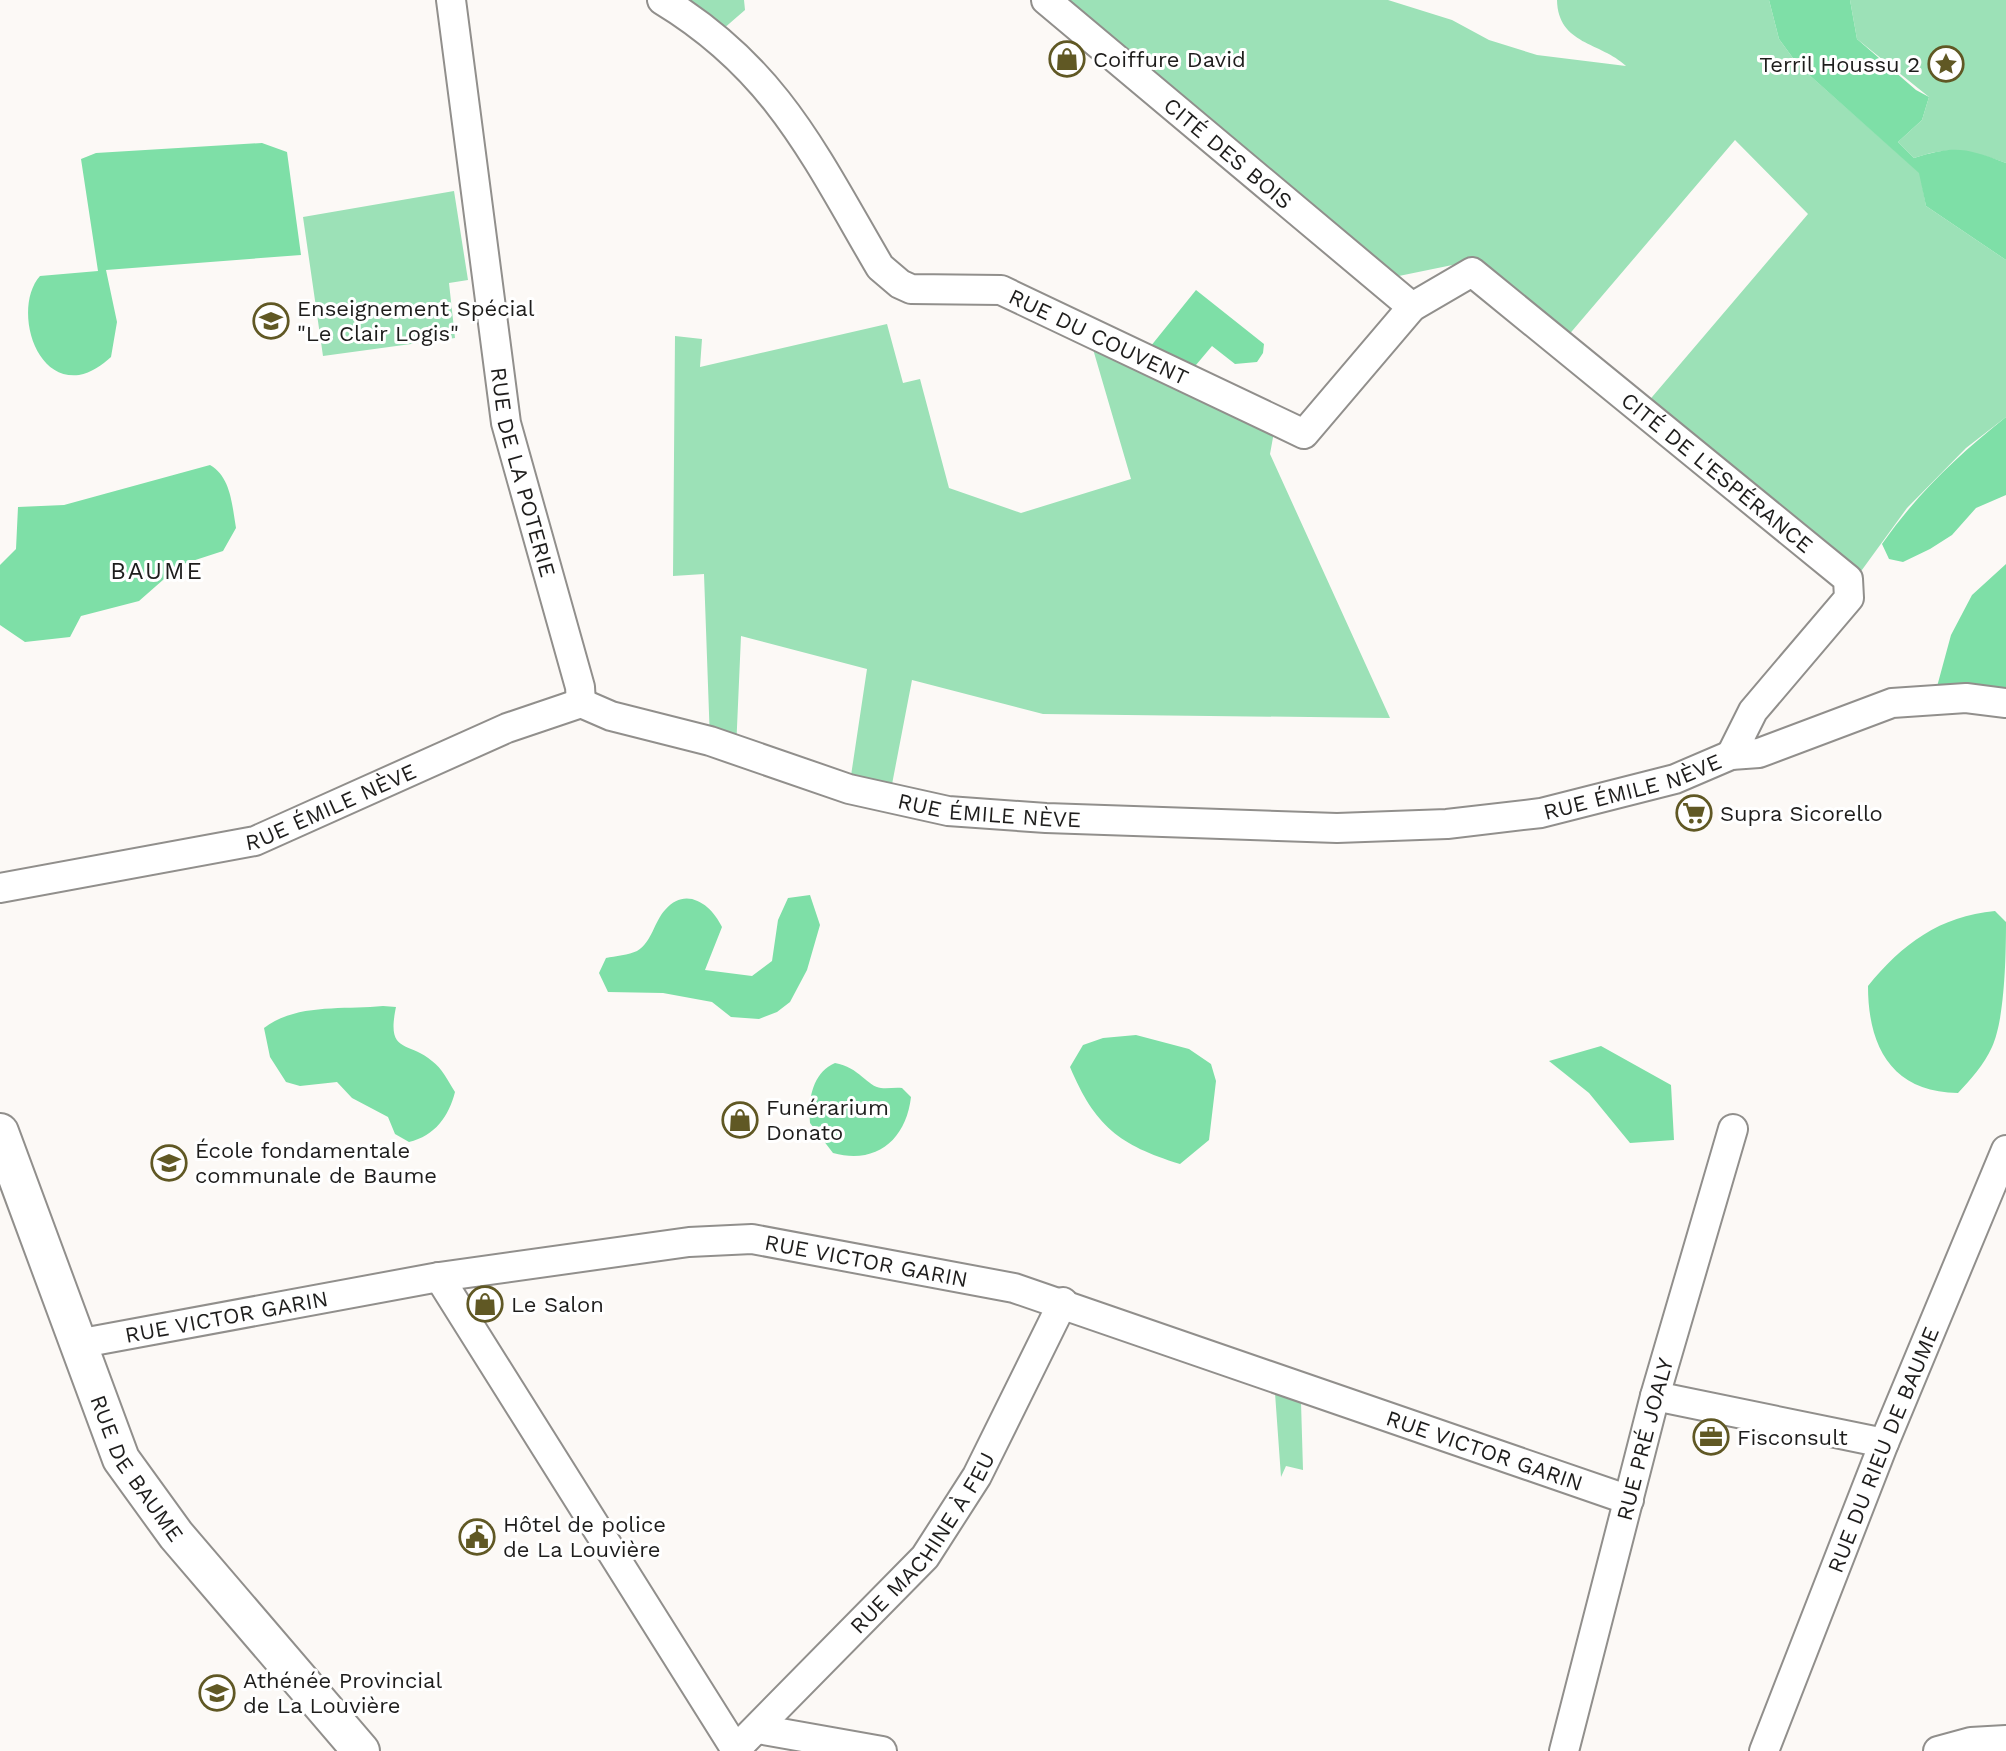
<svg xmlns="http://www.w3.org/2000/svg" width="2006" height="1751" font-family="'Work Sans',sans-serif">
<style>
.green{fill:#9ce1b7}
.forest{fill:#7edfa7}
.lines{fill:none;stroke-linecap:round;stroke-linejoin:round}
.minor-casing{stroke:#918f8c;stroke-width:32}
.major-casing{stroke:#918f8c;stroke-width:40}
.minor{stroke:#fff;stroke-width:28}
.major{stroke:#fff;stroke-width:36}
.labels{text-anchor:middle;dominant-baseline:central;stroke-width:6;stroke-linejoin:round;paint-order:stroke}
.poi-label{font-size:22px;fill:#1e1d1c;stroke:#fff;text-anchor:start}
.street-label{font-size:22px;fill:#1e1d1c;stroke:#fff}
.neighbourhood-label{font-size:24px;letter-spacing:2px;fill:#1e1d1c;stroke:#fff}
</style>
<rect width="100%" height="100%" fill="#fcf9f6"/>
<path class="green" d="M661,0H744L745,10L715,36Z
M1046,0H1388L1452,20L1489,40L1537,55L1626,66C1601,42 1558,45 1557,0H1769L1779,39L1798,65L1920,173L1926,206L2006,260V417L1966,448L1907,508L1859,574L1641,410L1808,214L1735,140L1561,344L1467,262L1394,277Z
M1850,0H2006V163C1970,150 1951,145 1914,158L1898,142L1922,120L1929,97L1857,39Z
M454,191L468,280L449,283L455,338L323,356L303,217Z
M887,324L903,383L920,379L949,488L1021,513L1131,479L1088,332L1276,421L1270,454L1390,718L1043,714L912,680L889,800L849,789L867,669L741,636L736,750L710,741L704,574L673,576L675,336L702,339L700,367Z
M1275,1393L1301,1402L1303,1470L1286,1466L1281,1477Z"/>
<path class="forest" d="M1769,0H1850L1857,39L1916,90L1929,97L1922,120L1898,142L1914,158C1955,145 1966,148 2006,163V260L1926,206L1919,173L1798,65L1779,39Z
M262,143L287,152L301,255L106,270L117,322L111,357C102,365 91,373 79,375C32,381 14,305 40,276L98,271L81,159L96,153Z
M1196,290L1264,344L1263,353L1257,362L1235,364L1212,346L1185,378L1142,357Z
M2006,417V495L1976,508L1952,535L1930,549L1903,562L1889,559L1882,544C1917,494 1958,455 2006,417Z
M210,465C231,477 232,505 236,528L223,551L180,565L139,601L81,616L70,637L25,642L0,625V565L16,549L18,507L64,505Z
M2006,564V700L1935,694L1951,635L1972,595Z
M810,895L820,925L807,970L790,1002L777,1012L759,1019L731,1017L712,1002L663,993L608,992L599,973L606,958C615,956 629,955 637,951C652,942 654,922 665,910C686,885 712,905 722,927L705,970L752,976L772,961L778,920L788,898Z
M1995,911L2006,922C2006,954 2005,1019 1992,1047C1984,1065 1971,1079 1958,1093C1892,1092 1868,1047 1868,986C1902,944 1940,916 1995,911Z
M383,1006L396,1007C386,1055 408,1040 432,1061C442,1068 448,1081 455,1092C449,1116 435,1136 409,1142L395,1134L388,1117L352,1098L337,1082L300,1086L286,1082L270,1057L264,1028C297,1003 343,1010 383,1006Z
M1136,1035L1189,1049L1211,1064L1216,1081L1209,1140L1180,1164C1119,1145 1095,1126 1070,1067L1083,1045L1103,1038Z
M1601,1046L1671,1085L1674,1140L1630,1143L1589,1093L1549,1061Z
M835,1063C859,1067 868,1087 881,1088C888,1089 895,1087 902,1088L911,1097C906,1140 876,1165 833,1153L810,1123C808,1100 812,1073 835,1063Z"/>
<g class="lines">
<defs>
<g id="minor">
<path id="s1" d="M451,0L506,423L580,687L581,703"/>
<path id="s2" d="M662,0C776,69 815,156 880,267L900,284L911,289L1001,290L1304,434L1412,307L1472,272L1848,579L1849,598L1753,711L1731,755"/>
<path id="s3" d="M1046,0L1412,307"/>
<path id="s4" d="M0,888L255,841L507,728L581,703L611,716L710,741L849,789L948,811L1046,818L1337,828L1447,824L1541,813L1675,779L1731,755L1759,753L1892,703L1966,698L2006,703"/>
<path d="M439,1277L736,1750"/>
<path id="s5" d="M77,1344L439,1277L689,1242L752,1239L1014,1288L1629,1500"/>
<path d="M1655,1396L1884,1443"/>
<path d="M758,1729L882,1751"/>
<path id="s6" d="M734,1751L925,1557L977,1476L1063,1302"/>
<path id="s7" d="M1564,1751L1655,1396L1733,1129"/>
<path id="s8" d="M1764,1751L1884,1443L2006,1150"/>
<path d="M1938,1751L1971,1742L2006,1740"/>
</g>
<g id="major">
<path id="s9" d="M0,1132L121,1459L176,1535L361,1751"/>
</g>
</defs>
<use href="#minor" class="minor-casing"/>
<use href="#major" class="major-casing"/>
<use href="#minor" class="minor"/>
<use href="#major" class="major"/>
</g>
<defs>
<symbol id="shop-ring" viewBox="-11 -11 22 22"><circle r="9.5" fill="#fff" stroke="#605824" stroke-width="1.5"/><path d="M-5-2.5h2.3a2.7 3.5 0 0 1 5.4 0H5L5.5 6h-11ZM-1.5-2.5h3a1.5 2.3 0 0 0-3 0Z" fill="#605824"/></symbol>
<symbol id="sight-ring" viewBox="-11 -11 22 22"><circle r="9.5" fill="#fff" stroke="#605824" stroke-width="1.5"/><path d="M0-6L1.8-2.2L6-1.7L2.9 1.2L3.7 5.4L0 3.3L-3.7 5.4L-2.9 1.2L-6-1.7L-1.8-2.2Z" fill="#605824"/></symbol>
<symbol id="school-ring" viewBox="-11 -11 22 22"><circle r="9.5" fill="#fff" stroke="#605824" stroke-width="1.5"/><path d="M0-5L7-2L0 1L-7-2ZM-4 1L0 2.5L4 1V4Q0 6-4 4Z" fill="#605824"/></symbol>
<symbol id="supermarket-ring" viewBox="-11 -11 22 22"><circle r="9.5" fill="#fff" stroke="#605824" stroke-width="1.5"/><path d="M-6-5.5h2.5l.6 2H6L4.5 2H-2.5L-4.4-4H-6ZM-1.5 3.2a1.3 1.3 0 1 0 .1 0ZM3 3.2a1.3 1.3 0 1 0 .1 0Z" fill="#605824"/></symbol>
<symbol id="office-ring" viewBox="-11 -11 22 22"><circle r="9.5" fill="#fff" stroke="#605824" stroke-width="1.5"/><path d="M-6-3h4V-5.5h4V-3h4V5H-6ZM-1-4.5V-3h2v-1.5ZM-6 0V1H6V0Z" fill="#605824"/></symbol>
<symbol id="civic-ring" viewBox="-11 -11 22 22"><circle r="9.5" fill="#fff" stroke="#605824" stroke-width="1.5"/><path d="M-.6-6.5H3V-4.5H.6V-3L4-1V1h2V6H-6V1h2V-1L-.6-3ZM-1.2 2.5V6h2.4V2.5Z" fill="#605824"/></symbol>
</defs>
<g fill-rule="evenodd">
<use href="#shop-ring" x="1047" y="39" width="40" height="40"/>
<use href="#sight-ring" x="1926" y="44" width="40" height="40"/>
<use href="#school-ring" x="251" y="301" width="40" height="40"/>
<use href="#supermarket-ring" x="1674" y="793" width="40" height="40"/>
<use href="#shop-ring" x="720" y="1100" width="40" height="40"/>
<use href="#school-ring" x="149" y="1143" width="40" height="40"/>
<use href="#shop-ring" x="465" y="1284" width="40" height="40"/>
<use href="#office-ring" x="1691" y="1417" width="40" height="40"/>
<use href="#civic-ring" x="457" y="1517" width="40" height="40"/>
<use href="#school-ring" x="197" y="1673" width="40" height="40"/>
</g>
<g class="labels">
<g class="poi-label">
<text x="1093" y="59">Coiffure David</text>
<text x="1920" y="64" text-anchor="end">Terril Houssu 2</text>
<text x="297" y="308">Enseignement Spécial<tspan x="297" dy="25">"Le Clair Logis"</tspan></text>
<text x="1720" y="813">Supra Sicorello</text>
<text x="766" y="1107">Funérarium<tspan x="766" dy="25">Donato</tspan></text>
<text x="195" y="1150">École fondamentale<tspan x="195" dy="25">communale de Baume</tspan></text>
<text x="511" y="1304">Le Salon</text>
<text x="1737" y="1437">Fisconsult</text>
<text x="503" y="1524">Hôtel de police<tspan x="503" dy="25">de La Louvière</tspan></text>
<text x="243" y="1680">Athénée Provincial<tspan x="243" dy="25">de La Louvière</tspan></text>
</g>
<g class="street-label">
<text stroke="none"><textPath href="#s3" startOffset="238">CITÉ DES BOIS</textPath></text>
<text stroke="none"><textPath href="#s2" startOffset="586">RUE DU COUVENT</textPath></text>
<text stroke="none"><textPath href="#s1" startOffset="478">RUE DE LA POTERIE</textPath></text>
<text stroke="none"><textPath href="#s2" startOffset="1366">CITÉ DE L'ESPÉRANCE</textPath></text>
<text stroke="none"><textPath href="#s4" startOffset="1686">RUE ÉMILE NÈVE</textPath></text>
<text stroke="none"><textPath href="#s4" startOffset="342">RUE ÉMILE NÈVE</textPath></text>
<text stroke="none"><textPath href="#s4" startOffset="1038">RUE ÉMILE NÈVE</textPath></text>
<text stroke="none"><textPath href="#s5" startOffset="800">RUE VICTOR GARIN</textPath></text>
<text stroke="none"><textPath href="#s5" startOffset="152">RUE VICTOR GARIN</textPath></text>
<text stroke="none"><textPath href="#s7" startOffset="322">RUE PRÉ JOALY</textPath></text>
<text stroke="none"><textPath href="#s5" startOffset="1448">RUE VICTOR GARIN</textPath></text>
<text stroke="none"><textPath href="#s8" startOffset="324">RUE DU RIEU DE BAUME</textPath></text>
<text stroke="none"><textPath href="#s9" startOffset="364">RUE DE BAUME</textPath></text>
<text stroke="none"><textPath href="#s6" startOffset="282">RUE MACHINE À FEU</textPath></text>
</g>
<g class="neighbourhood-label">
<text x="157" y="571">BAUME</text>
</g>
</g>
</svg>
